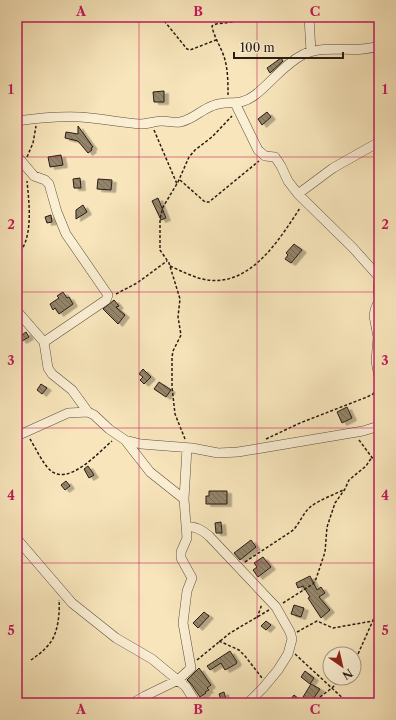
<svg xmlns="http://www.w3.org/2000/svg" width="396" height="720" font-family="'Libre Caslon Text',serif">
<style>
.building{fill:url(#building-back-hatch);stroke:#271c13;filter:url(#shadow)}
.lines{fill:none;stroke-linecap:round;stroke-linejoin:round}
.street-casing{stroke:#5b4e3d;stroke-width:10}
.path{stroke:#271c13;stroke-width:1.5;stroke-dasharray:3 2;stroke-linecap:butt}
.street{stroke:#faeed3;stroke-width:9}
.grid{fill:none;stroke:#c2185b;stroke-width:1;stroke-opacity:0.55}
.neatline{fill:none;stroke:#c2185b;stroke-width:1.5}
.grid-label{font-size:13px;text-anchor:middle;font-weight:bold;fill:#c2185b}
</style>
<defs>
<pattern id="building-back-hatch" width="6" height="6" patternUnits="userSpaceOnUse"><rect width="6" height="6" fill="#94856a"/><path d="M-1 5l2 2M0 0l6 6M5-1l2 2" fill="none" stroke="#796c56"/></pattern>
<filter id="shadow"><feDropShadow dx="4.5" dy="2.5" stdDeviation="0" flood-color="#0004"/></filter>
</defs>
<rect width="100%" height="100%" fill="#f8e5bb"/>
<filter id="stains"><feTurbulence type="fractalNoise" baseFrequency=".005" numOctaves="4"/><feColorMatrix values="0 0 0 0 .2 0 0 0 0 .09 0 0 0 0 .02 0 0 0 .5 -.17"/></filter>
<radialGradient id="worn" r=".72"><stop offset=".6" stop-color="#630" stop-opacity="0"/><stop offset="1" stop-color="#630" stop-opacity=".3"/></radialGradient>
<path class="building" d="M281,58L283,61L270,73L267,68Z
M164,91V102H154L153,92Z
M267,112L271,117L262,125L258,119Z
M78,126L93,147L91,148L92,150L88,153L78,141L65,138L66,132L78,134Z
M61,155L63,165L50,167L48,157Z
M80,178L81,188H74L73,179Z
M98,179L112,180L111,190L97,189Z
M158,198L166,218L161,220L152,201Z
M83,205L87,212L76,219V210Z
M51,215L52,222L47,223L45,217Z
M294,244L302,250L291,263L285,259L288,255L286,253Z
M63,292L67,298L69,297L73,304L59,314L55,308L53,310L50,304L59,298L57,296Z
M114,300L119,306L116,307L125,315L118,324L103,309Z
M26,332L29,337L22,341L19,337Z
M143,369L151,377L144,384L140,380L143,377L139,374Z
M159,382L171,390L166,397L154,389Z
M41,384L47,388L42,394L37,390Z
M347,407L352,418L342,423L337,412Z
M88,466L94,475L89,478L84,469Z
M66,481L70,486L65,490L61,485Z
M209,491H227V504H206V496H209Z
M221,522L222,533H216L215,523Z
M251,540L256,547L240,560L234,553Z
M263,557L271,567L258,577L253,570L257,567L254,563Z
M310,576L317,590L321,587L325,593L319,597L330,610L321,618L308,598L310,597L303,586L298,588L296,583Z
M294,605L304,608L301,617L291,614Z
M204,612L209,616L198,628L193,623Z
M266,621L271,625L266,630L261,626Z
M230,651L237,662L236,664L225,670L221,663L210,670L207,666Z
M199,668L211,685L207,688L209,690L205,692L206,693L200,697L191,684L187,680Z
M305,671L314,678L310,684L301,677Z
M311,684L320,689L311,702L303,697Z
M224,692L227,703H222L219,694Z
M294,695L299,699L296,703H288Z"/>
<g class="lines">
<defs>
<path id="street" d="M309,17L311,52
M235,103L258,150L265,156L275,157L281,166L288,181L298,194L353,248L379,277
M17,121C38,118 60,116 80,117C101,118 121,123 141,124C148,124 155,121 162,121C168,121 174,123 180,122C192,120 201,110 212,106C229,99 238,108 255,95C272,82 284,64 304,54C328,44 356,54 379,46
M17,156L34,176L45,180L49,184L57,212L66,234L108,295L106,300L44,342
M298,194L333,168L379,142
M379,281L378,284L379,300L375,310L374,316L378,337L376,361L379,377
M17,311L44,342L48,368L52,374L72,390L88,412
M17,436L68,413L88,412L94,415L109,429L125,440L141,444L192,448L218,453L238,452L363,431L379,426
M125,440L150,472L184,499
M186,526C196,527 201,529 209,536L276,607L290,632L292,639L288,654L278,670L263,688L248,703
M17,539L72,603L116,638L152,659L186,687L196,703
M133,703L145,696L178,680L191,668L183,623L187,591L192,578L181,558V552L187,538L184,499L187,448"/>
</defs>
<use href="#street" class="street-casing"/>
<path class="path" d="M161,17L187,49L190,50L216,40
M228,95C228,84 228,71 225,60C222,48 214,38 212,26L216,24L232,22L244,17
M154,130L177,184
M27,157L33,143L36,126
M180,180L205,202H209L259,161
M17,255C34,240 29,202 27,181
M170,266C181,271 191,276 202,279C249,290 279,240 300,208
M116,294L137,283L167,261
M30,439C35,447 43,464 50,470C68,487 99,452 112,441
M185,439L175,414L172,387V357L173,351L181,335L178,317L180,299L169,263L160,250V219L163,207L178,182L189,157L195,150L212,137L232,116
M266,439L300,423L367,397L373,394L379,387
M359,440L379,467
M245,562L292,531C299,525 302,515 309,508C318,500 334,495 345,489
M283,603L313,584L316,579L325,552L327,527L335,503L345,489L349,480L366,466L372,457
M257,618L262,604
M297,632L317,621L333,628L373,621
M219,641L239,650L245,656L262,678
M295,654L348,703
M31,660C38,655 45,650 50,643C58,633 60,613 59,600
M197,660L230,633L269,610
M354,663L379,607
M312,703L332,688L342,678"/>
<use href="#street" class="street"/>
</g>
<path class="grid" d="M139,17V703M257,17V703M17,157H379M17,292H379M17,428H379M17,563H379"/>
<rect width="396" height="720" fill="none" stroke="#f8e5bb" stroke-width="44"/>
<g transform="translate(342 666) rotate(146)"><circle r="19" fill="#faeed3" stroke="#a69a86"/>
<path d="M0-3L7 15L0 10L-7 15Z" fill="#8f2418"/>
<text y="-6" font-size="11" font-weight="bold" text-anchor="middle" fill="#271c13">N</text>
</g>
<path d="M234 52v6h109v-6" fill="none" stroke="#271c13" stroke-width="2"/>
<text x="240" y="52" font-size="12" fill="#271c13" stroke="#faeed3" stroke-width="3" paint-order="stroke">100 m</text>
<rect x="22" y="22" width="352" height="676" class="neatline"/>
<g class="grid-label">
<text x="81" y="16">A</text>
<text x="198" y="16">B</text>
<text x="315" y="16">C</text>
<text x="11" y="94">1</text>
<text x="385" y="94">1</text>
<text x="11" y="229">2</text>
<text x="385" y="229">2</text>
<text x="11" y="365">3</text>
<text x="385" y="365">3</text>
<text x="11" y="500">4</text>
<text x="385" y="500">4</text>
<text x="11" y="635">5</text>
<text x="385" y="635">5</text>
<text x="81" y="714">A</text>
<text x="198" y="714">B</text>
<text x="315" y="714">C</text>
</g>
<rect width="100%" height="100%" filter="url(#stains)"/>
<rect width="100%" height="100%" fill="url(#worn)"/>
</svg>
